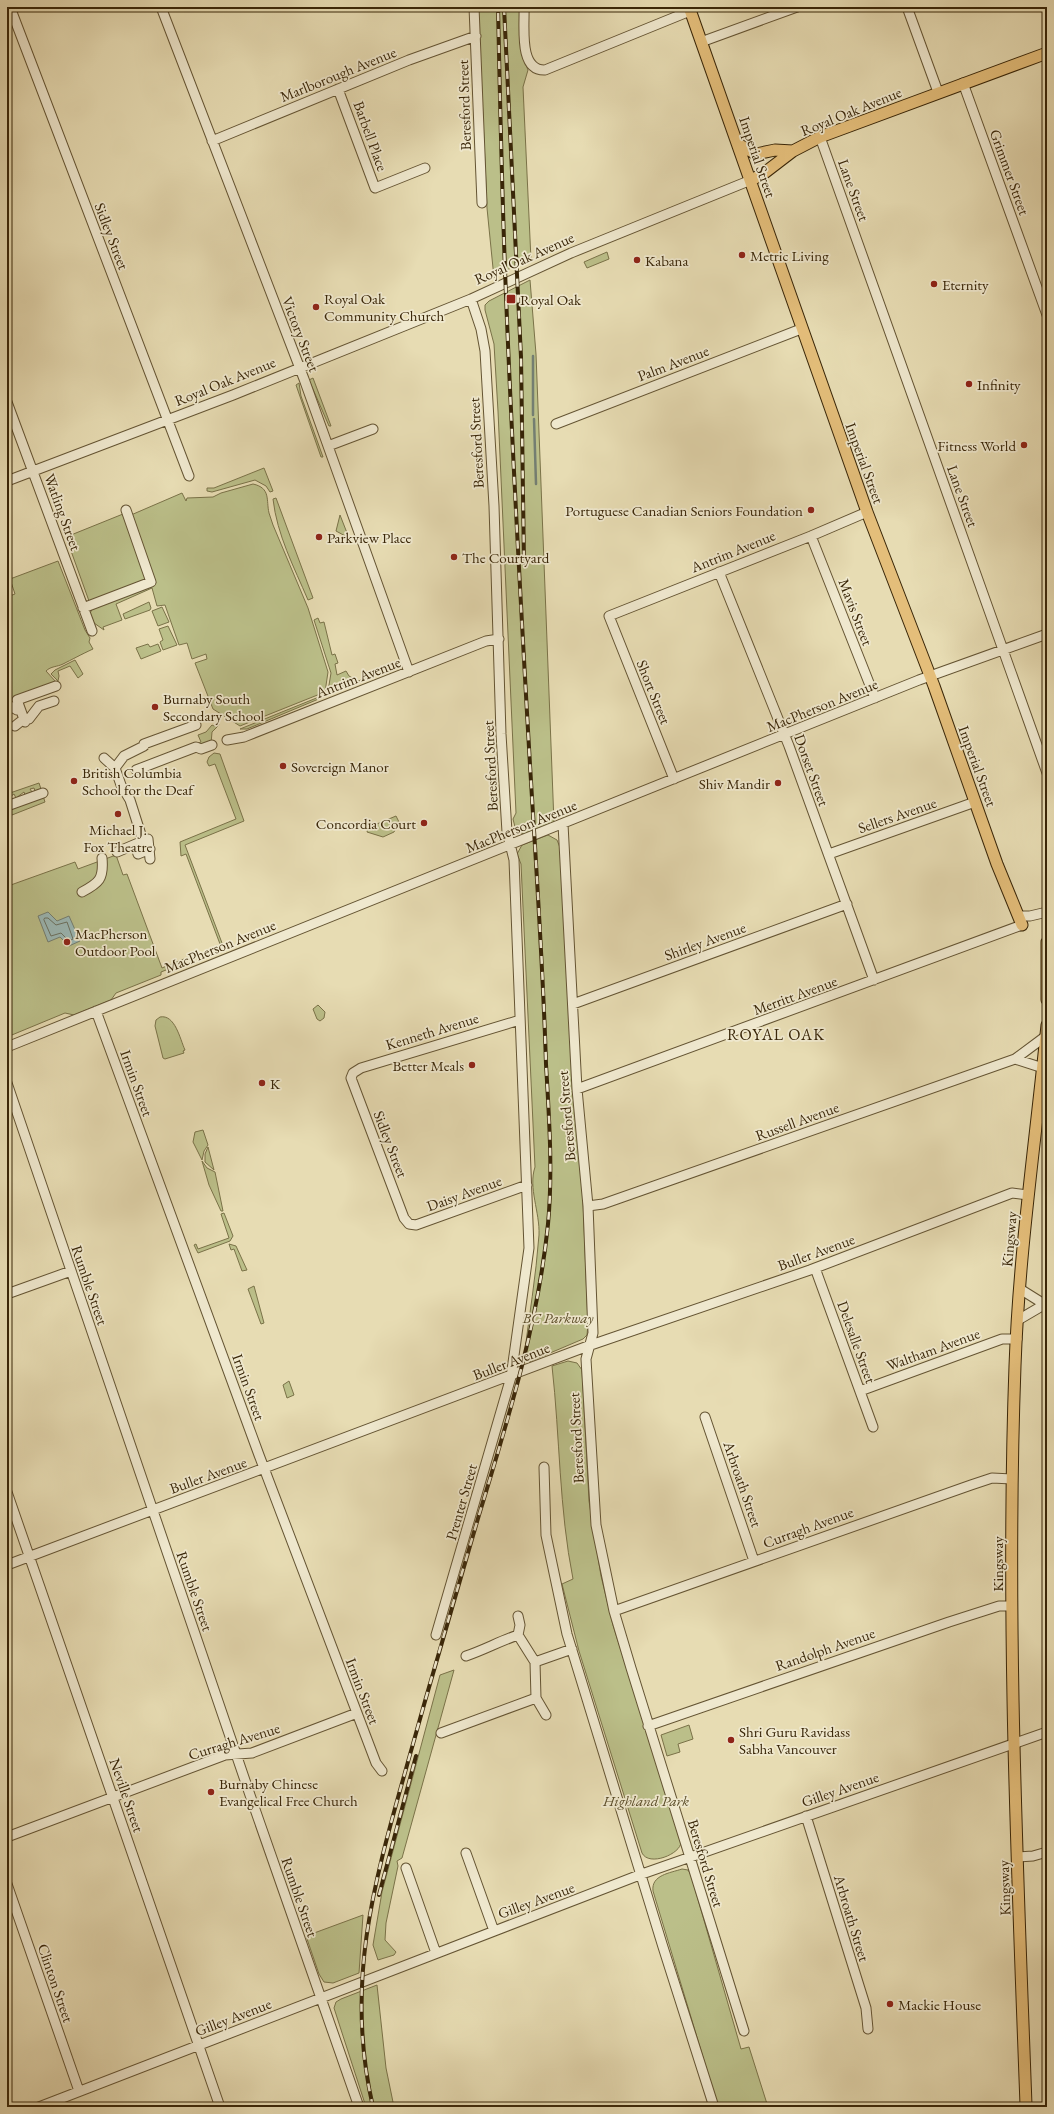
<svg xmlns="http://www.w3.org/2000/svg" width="1054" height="2114" font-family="'EB Garamond',serif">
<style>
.green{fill:#bbbf89;stroke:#7a7248}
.water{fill:#9bb9b7;stroke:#747e71}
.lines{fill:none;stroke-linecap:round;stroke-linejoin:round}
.shore{stroke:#6a7060;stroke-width:1}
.stream{stroke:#747e71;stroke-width:2.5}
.minor-casing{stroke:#645433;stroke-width:11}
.major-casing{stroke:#392608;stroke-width:13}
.minor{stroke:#efe8ce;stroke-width:9}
.major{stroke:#e4be7a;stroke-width:11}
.rail-casing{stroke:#392608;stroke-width:4}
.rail{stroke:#efe8ce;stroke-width:2.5;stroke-dasharray:8;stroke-linecap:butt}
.poi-dot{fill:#8f2418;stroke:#efe8ce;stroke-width:1.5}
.labels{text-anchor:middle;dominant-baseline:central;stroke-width:3.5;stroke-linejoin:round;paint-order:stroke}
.street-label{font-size:15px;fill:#392608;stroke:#efe8ce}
.poi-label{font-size:15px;fill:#392608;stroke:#efe8ce;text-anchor:start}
.park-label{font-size:15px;font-style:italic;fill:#5a4c28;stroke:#efe8ce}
.neighbourhood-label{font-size:16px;letter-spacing:1px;fill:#392608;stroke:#efe8ce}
</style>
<rect width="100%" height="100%" fill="#e7dcb3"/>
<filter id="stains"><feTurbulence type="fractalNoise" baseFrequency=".005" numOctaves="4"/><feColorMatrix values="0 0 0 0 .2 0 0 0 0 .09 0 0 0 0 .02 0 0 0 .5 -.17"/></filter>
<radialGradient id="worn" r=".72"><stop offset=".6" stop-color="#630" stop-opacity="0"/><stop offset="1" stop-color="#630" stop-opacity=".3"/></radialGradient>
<path class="green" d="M478,7H520L522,55L528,70L523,87L531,260L499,273L494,278L487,208Z
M607,252L609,259L587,268L584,262Z
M530,280L536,354L554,823L524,834L516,831L513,819L516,813L498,411L494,344L485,310V305L489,301Z
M313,378L331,426H329L309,380Z
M299,383L301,396L323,457H321L296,385Z
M264,468L273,491L270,492L266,486L255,480L212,492L207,491V488H214Z
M253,484C271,488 266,500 269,513C270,517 272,521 273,525L308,608L328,672L325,692L240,726L213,709L195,663L207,659L206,654L192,659L187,643L179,645L165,605L157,606L152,588L116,604L122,620L103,627L104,630L94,623L90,613L93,608L156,583L131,515L182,493L186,501L187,498L213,497L221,493Z
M276,498L313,598L308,600C294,567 277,535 273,499Z
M123,514L148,580L89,601L66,537Z
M340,515L349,538L336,531Z
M58,561L85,630L90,638L89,642L93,649C82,654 71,660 63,664C57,667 51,666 46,671L56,682L16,706L7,702V597L15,594L10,579Z
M149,602L151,608L150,610L125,619L123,614Z
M162,607L169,622L158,626L152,611Z
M318,618L320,623L324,622L332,655L335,654L338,663L335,664L337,675L346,671L349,676L356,680L328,691L331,673L314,620Z
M168,626L177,645L163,650L160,642L163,640L159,629Z
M148,644L150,647L158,644L161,651L141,659L136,648Z
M75,660L83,674L78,678L70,666L58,671L59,676L58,681L51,674L55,670Z
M395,667L247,729H240L393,667Z
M218,723L219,725L212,732L211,744H196L201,742L198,735L206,732L212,725L214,726Z
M214,753L220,754L244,821L185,845L222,943L220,944L186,854L181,856L180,842L236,819L215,764L209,766L207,762L209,757Z
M39,783L41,789L35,791L34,788L30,789L32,792L25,795L24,792L16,798L14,794L7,799V794Z
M43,796L45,802L12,815L10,809Z
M396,816L399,822L394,832L383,837L367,832L369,825L372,826Z
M548,835L557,840L561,850L583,1201L588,1324L587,1335L583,1339L529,1362L524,1357C529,1317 536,1276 539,1235C540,1212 528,1188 535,1167L521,864L517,854L522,845Z
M116,855L123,875L127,874L162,968L184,959L186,962L161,972V975L116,993L111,1000L74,1015L65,1013L7,1037V896L11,894L8,886L75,862L78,869Z
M318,1005L325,1012L324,1018L320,1021L317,1019L313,1009Z
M160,1017C175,1014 180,1039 185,1050L183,1051L184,1053L165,1059L163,1058L155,1026L156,1020Z
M203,1130L208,1145L204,1151L202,1160L193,1142L195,1132Z
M208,1147L214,1170L205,1162V1154Z
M202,1161L207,1168L215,1172L223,1211H221L209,1185Z
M224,1213L233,1236L230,1241L198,1253L194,1245L196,1244L198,1249L229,1238L221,1214Z
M229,1244L236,1246L247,1270L242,1271L234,1249L231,1250Z
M254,1286L264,1323L261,1324L248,1289Z
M568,1361L577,1363L582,1370L589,1501L601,1576L613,1625L681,1842C681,1854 649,1867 642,1853L579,1651L562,1584L573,1579C559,1509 560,1437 552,1366Z
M289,1381L294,1395L287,1398L283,1385Z
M454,1670L402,1858L397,1861L398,1866L386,1923L385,1940L396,1952L394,1955L378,1960L373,1945L382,1892L440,1675Z
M689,1725L693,1739L678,1744L680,1752L667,1756L661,1735Z
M682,1869L688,1870L691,1875L741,2049L749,2047L768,2107H718L653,1891C651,1875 670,1873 682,1869Z
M363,1915L359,1973L333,1983L324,1982L319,1974L306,1936Z
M377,1985L386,2068L394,2107H366L334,2008L336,2002L341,1999Z"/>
<path class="water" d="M48,912L57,921L69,916L80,941L69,946L60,937L48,942L38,916Z"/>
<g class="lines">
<path class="shore" d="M45,918H48L56,925L67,922L73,939L69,941L61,933L51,936L44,920Z"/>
<path class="stream" d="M533,356V415
M534,419L536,484"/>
<defs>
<path id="minor" d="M10,7L189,476
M161,7L304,379L409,672
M474,7L482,203
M524,7C525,25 518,71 545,70L690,11
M907,7L938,92
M701,42L797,7
M963,83L1047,315
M338,89L375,188L425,168
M820,137L1047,773
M212,141L409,60L476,36
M7,402L92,631
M556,424L801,329
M328,446L373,429
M7,481L233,395L471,299L571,253L751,180
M811,536L875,698
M719,572L789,746L874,980
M83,608L151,582L126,510
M8,705L17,710L20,709
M29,719L39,706L54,701
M25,722L17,700L56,686
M15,726L20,722
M227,740L244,737L486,641L499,639
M104,758L115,768L121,785L130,800L143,841L117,852
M115,768L124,756L144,746V744L196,725
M136,770L196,747L201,749L212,745
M674,779L609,616L811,536L867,512
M7,806L43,793
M563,824L577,1089L588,1206L593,1333L586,1359L596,1525L614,1611L631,1668L744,2031
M143,841L148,839L150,859
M135,845L138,854L150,849
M829,854L975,802
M82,892C99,883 104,879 102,858
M1018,916H1030L1047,912
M573,1004L847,904
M96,1011L259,1455L376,1763L382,1771
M520,1020L361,1068L353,1073L351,1078L404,1218L409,1224L416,1225L527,1185
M7,1047L919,680L1047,634
M1015,1059L1043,1068
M7,1083L250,1795L359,2107
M577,1089L1022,925
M588,1206L603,1204L1015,1059L1046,1036
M815,1268L873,1427
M1020,1289L1044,1304
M7,1294L71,1271
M1018,1320L1047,1303
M860,1391L1002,1339H1017
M705,1417L754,1561
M544,1467L546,1535L567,1634L663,1947L714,2107
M7,1492L220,2107
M7,1565L588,1346L810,1270L1012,1193L1028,1195
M614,1611L971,1485L992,1478L1012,1479
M518,1616L520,1625L518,1635
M436,1635L511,1377L529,1248L514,860L507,832L501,734L494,506L485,351L481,329L471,299
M466,1656C484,1650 500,1641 518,1635L535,1662
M536,1698L546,1715
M648,1726L949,1622L999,1606H1012
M441,1733L536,1698L535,1662L572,1649
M806,1816L866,2008L868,2029
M7,1837L225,1755L252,1753L357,1713
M466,1853L494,1931
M1018,1857L1033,1856L1047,1852
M406,1868L436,1953
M7,1884L79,2091
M39,2107L642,1874L1047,1732"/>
<path id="major" d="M689,7L867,512L934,686L997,864L1022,925
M738,144L756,154L775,150L793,151
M751,180L763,174L793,151L820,137L1047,53
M1047,942V1000
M1028,2107L1026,2105C1017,1859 1006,1612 1015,1366C1019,1251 1036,1138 1047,1025"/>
</defs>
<use href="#minor" class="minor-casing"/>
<use href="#major" class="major-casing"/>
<use href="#minor" class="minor"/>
<use href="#major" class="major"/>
<defs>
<path id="rail" d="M504,7L521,357L524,563
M379,1895L416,1756
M373,2107C343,1978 377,1873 411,1751C433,1672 456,1593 479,1515C508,1419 538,1324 548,1224C553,1171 549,1117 546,1064C543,964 536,865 530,765C521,609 512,452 506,295C502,199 500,103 498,7"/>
</defs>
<use href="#rail" class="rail-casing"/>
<use href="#rail" class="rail"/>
</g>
<g class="poi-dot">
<circle cx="742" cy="255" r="4"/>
<circle cx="637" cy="260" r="4"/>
<circle cx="934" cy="284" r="4"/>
<rect x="506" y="294" width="10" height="10" rx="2"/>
<circle cx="316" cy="307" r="4"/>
<circle cx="969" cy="384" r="4"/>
<circle cx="1024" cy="445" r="4"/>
<circle cx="811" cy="510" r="4"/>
<circle cx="319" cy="537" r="4"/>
<circle cx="454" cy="557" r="4"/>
<circle cx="155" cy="707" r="4"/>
<circle cx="283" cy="766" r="4"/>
<circle cx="74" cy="781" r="4"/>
<circle cx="778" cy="783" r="4"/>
<circle cx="118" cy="814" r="4"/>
<circle cx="424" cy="823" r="4"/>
<circle cx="67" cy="942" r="4"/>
<circle cx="472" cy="1065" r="4"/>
<circle cx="262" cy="1083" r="4"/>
<circle cx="731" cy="1740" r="4"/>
<circle cx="211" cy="1792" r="4"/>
<circle cx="890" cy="2004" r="4"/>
</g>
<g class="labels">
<g class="street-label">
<text transform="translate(338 74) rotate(-22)">Marlborough Avenue</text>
<text transform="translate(464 105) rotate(-92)">Beresford Street</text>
<text transform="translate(851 111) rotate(-22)">Royal Oak Avenue</text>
<text transform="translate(371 136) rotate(70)">Barbell Place</text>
<text transform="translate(758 157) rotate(71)">Imperial Street</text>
<text transform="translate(1010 172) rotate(70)">Grimmer Street</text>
<text transform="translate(854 190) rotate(70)">Lane Street</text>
<text transform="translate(112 236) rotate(69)">Sidley Street</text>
<text transform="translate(524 258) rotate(-24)">Royal Oak Avenue</text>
<text transform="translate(301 334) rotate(69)">Victory Street</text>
<text transform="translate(673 363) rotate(-21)">Palm Avenue</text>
<text transform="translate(225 381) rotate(-22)">Royal Oak Avenue</text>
<text transform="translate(476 443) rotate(-93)">Beresford Street</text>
<text transform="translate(865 463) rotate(70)">Imperial Street</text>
<text transform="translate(963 496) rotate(70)">Lane Street</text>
<text transform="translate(63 512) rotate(70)">Watling Street</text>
<text transform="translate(733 551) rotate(-22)">Antrim Avenue</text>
<text transform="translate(856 612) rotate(69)">Mavis Street</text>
<text transform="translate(358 677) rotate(-21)">Antrim Avenue</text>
<text transform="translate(654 692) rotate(68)">Short Street</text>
<text transform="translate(822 705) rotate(-22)">MacPherson Avenue</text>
<text transform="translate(490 766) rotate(-93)">Beresford Street</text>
<text transform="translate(978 766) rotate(70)">Imperial Street</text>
<text transform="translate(812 770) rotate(70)">Dorset Street</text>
<text transform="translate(897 815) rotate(-19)">Sellers Avenue</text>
<text transform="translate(521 826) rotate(-22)">MacPherson Avenue</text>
<text transform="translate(705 941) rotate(-20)">Shirley Avenue</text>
<text transform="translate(220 946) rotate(-22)">MacPherson Avenue</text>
<text transform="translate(795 995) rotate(-20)">Merritt Avenue</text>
<text transform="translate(432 1031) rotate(-17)">Kenneth Avenue</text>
<text transform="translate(137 1083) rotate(70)">Irmin Street</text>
<text transform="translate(566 1116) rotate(-95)">Beresford Street</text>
<text transform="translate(797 1121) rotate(-20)">Russell Avenue</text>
<text transform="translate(391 1144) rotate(69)">Sidley Street</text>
<text transform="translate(464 1193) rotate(-20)">Daisy Avenue</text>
<text transform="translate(1009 1239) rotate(-85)">Kingsway</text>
<text transform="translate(816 1252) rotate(-20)">Buller Avenue</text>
<text transform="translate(90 1285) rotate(71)">Rumble Street</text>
<text transform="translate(857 1342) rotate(70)">Delesalle Street</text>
<text transform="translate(933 1349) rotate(-20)">Waltham Avenue</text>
<text transform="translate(511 1361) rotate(-21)">Buller Avenue</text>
<text transform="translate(249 1387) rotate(70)">Irmin Street</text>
<text transform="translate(576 1438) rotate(-93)">Beresford Street</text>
<text transform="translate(208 1475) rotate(-20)">Buller Avenue</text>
<text transform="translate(743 1484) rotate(71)">Arbroath Street</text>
<text transform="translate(461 1502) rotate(-74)">Prenter Street</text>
<text transform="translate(808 1527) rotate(-20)">Curragh Avenue</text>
<text transform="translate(997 1564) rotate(-90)">Kingsway</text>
<text transform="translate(195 1591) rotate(71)">Rumble Street</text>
<text transform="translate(825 1649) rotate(-19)">Randolph Avenue</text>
<text transform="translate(363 1691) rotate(69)">Irmin Street</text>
<text transform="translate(234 1741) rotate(-17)">Curragh Avenue</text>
<text transform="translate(840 1789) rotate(-19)">Gilley Avenue</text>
<text transform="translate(127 1795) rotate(71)">Neville Street</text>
<text transform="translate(706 1863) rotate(73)">Beresford Street</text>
<text transform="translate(1004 1888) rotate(-92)">Kingsway</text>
<text transform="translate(300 1897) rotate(71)">Rumble Street</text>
<text transform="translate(536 1900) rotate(-20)">Gilley Avenue</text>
<text transform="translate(852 1918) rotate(73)">Arbroath Street</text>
<text transform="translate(56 1983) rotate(71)">Clinton Street</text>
<text transform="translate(233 2017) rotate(-21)">Gilley Avenue</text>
</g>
<g class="poi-label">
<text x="750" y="255">Metric Living</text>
<text x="645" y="260">Kabana</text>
<text x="942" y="284">Eternity</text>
<text x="324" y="298">Royal Oak<tspan x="324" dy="17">Community Church</tspan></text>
<text x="520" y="299">Royal Oak</text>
<text x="977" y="384">Infinity</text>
<text x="1016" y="445" text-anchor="end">Fitness World</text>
<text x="803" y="510" text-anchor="end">Portuguese Canadian Seniors Foundation</text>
<text x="327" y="537">Parkview Place</text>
<text x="462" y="557">The Courtyard</text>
<text x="163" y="698">Burnaby South<tspan x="163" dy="17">Secondary School</tspan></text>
<text x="291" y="766">Sovereign Manor</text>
<text x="82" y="772">British Columbia<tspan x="82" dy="17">School for the Deaf</tspan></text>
<text x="770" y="783" text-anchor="end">Shiv Mandir</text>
<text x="416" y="823" text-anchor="end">Concordia Court</text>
<text x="118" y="829" text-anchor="middle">Michael J.<tspan x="118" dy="17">Fox Theatre</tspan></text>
<text x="75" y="933">MacPherson<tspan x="75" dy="17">Outdoor Pool</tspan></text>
<text x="464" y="1065" text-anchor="end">Better Meals</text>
<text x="270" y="1083">K</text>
<text x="739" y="1731">Shri Guru Ravidass<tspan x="739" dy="17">Sabha Vancouver</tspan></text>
<text x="219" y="1783">Burnaby Chinese<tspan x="219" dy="17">Evangelical Free Church</tspan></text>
<text x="898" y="2004">Mackie House</text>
</g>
<g class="park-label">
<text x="558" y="1317">BC Parkway</text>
<text x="646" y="1800">Highland Park</text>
</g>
<g class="neighbourhood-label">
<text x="776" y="1034">ROYAL OAK</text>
</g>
</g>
<rect width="1054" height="2114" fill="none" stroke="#e7dcb3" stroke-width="24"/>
<rect x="8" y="8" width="1038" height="2098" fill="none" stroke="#392608" stroke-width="2"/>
<rect x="12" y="12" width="1030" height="2090" fill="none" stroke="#392608"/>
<rect width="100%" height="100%" filter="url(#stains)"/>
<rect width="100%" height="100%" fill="url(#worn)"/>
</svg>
